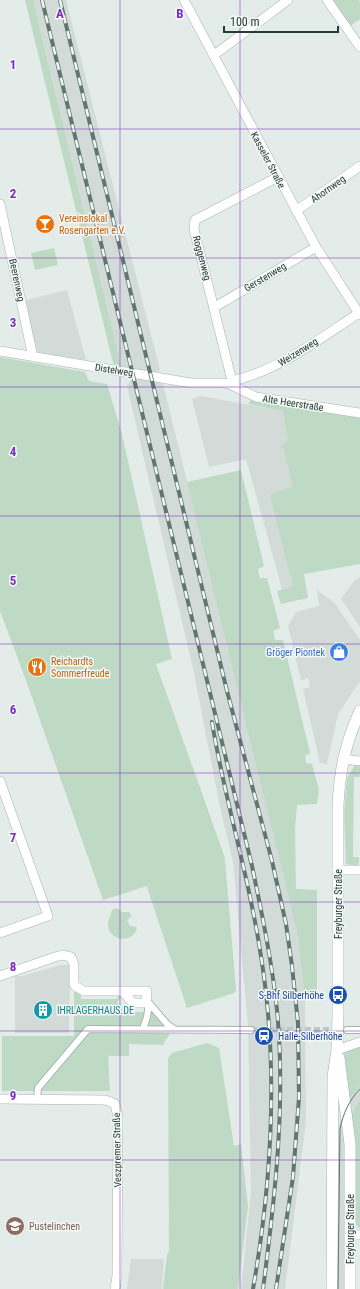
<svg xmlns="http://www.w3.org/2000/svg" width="360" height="1289" font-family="'Roboto Condensed',sans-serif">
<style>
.built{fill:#d2dbd7}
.green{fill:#bedac5}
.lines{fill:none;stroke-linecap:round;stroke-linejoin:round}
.pedestrian-tunnel{stroke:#bdc9c4;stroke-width:6;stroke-dasharray:6 3;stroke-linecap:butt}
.pedestrian-casing{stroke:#a6b3af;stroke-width:8}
.minor-casing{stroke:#a6b3af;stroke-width:10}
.tertiary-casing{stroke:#a6b3af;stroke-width:12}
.pedestrian{stroke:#fff;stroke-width:6}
.minor{stroke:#fff;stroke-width:9}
.tertiary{stroke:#fff;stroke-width:11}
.tram{stroke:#5f7770;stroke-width:1}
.rail-casing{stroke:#5f7770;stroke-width:4}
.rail{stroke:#f3f8f6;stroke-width:2.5;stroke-dasharray:8;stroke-linecap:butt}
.grid{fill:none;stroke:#7b2cbf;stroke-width:1;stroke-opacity:0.55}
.labels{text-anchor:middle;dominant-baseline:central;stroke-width:3;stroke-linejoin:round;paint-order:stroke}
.street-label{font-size:10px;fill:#253b35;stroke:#f3f8f6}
.food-label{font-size:10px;fill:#c56008;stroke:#f3f8f6;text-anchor:start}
.shop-label{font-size:10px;fill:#366cbe;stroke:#f3f8f6;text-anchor:end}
.transit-label{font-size:10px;fill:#164399;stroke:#f3f8f6;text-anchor:end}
.culture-label{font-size:10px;fill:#0d838f;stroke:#f3f8f6;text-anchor:start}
.education-label{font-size:10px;fill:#785e54;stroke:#f3f8f6;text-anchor:start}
.grid-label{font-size:13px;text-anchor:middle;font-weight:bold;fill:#7b2cbf;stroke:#f3f8f6;stroke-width:3;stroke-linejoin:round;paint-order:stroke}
</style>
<rect width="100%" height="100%" fill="#e3ece8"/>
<path class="built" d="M33,0H66L160,370L156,373L159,383L163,384L232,663L298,936L305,995L306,1121L285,1289H241L251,1192L248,1025L233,862L220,807L194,673L127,386L131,379L129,368L121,365Z
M67,290L86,360L36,352L23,301Z
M201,396L283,411L288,439L294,486L293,586L282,589L246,459L209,467L192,399Z
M360,577V627L341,599L354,581Z
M317,590L334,602L360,640V681L338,714L327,764L320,763L303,689L310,687L308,678L301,680L288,626L296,612L319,606Z
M61,965H70L69,1033H15V976H22Z
M360,1086V1099L351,1115L349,1100Z
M341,1117L346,1145L344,1289H337L338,1132Z
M131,1259H164L162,1289H127Z"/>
<path class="green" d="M25,0H33L121,365L129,368L115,365L113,363Z
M332,0H359L360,2V19L350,26Z
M54,248L58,265L35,270L31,253Z
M0,357L85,372L89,381L107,384L122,434L172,659L156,664L225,858L224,860H225L236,990L234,993L187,1008L147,887L150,885L103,900L27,683L0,611Z
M251,400L360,418V564L304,574L308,598L281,604L277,591L293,586L270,495L293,486L284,449H279L288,439L283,411L248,404Z
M241,470L264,566L258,569L260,578H267L280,628L273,631L275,640H283L310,753L305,756L306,763L312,764L319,790L317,804L297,805L295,829L296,889L317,890V997L305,998L298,936L187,482Z
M355,765H360V777H354L353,857H359V862L357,866L346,864L344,814L347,778Z
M117,908L122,912H129L132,916L127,920L130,926L137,927C134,944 109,942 108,925C108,920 111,915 112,910Z
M74,992H81V999H117L118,994L121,998L117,1002L125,1010L129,1006L130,1012H146L152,1007L173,1029L165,1041L164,1045L130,1044L129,1042V1056H109L108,1054L110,1091H2V1036H74Z
M207,1043L219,1048L234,1146L241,1144L248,1207L238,1289H163L167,1255L169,1251L168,1058L172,1053Z
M360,1045V1086L349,1100L344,1051Z
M360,1099V1229L355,1223L351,1115Z"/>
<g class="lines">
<path class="pedestrian-tunnel" d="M251,1030H339"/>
<defs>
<path id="pedestrian" d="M149,1003L167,1024L174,1029
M143,1029L147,1017L149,1003
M347,1030H360
M37,1100L38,1088L88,1029L251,1030"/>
<path id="minor" d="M184,0L316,247L360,315
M327,0L360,47
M214,55L288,0
M0,204L33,357
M296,211L360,166
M215,307L316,247
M0,351L191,383H223L229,384L256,397L360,413
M232,381C280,370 319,339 359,313
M229,384L232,381L194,229L195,220L278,177
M343,759L360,761
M0,781L48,916L0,933
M337,870H360
M0,976L55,957L62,955L71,957L74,965V984L75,986L84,991H147L146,1003H133L123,992
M337,1050L360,1042
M0,1099L105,1100L111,1102L115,1104L118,1117L117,1276L115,1289
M350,1235H360"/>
<path id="tertiary" d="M339,1058L350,1144V1289
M332,1289L333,1077L337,1050L338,1016V805C340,769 345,744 360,711"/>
</defs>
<use href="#pedestrian" class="pedestrian-casing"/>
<use href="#minor" class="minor-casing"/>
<use href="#tertiary" class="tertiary-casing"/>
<use href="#pedestrian" class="pedestrian"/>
<use href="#minor" class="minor"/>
<use href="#tertiary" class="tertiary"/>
<path class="tram" d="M338,1289L340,1129C343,1114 349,1100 360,1089"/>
<defs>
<path id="rail" d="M42,0L252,866C262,914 272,962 277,1010C286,1104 275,1197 263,1289
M60,0L227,691L272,861L286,924L292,966L298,1023L299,1097L293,1177L276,1289
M212,722C224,797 247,869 259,944C279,1058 273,1175 253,1289"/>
</defs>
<use href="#rail" class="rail-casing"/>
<use href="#rail" class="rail"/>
</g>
<path class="grid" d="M120,0V1289M240,0V1289M0,129H360M0,258H360M0,387H360M0,516H360M0,644H360M0,773H360M0,902H360M0,1031H360M0,1160H360"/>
<defs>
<symbol id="bar-disc" viewBox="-11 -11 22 22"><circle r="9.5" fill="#e8710a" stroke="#f3f8f6"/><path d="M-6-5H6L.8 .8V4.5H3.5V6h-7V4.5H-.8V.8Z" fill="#fff"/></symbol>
<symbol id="shop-disc" viewBox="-11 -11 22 22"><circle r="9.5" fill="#3f7fe0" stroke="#f3f8f6"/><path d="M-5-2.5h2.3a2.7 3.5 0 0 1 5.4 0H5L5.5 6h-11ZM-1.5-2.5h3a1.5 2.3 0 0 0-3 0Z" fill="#fff"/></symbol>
<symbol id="restaurant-disc" viewBox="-11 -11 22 22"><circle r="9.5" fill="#e8710a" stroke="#f3f8f6"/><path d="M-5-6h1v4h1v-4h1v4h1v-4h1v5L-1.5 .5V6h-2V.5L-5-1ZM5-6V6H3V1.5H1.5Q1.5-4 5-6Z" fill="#fff"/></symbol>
<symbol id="bus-disc" viewBox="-11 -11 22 22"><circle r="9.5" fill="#1a4fb4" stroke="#f3f8f6"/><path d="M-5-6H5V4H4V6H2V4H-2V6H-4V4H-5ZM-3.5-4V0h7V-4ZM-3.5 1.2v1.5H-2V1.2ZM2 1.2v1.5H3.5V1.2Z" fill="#fff"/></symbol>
<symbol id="building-disc" viewBox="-11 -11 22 22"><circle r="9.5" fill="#0f9aa8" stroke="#f3f8f6"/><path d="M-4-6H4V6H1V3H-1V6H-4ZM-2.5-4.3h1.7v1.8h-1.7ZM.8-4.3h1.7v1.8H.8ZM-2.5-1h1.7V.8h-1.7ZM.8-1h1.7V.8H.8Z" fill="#fff"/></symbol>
<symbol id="station-disc" viewBox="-11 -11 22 22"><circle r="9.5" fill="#1a4fb4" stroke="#f3f8f6"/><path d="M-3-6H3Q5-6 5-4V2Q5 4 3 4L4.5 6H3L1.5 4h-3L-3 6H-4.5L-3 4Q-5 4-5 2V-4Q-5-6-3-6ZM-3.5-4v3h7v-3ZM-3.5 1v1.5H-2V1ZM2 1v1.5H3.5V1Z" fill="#fff"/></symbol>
<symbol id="school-disc" viewBox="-11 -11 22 22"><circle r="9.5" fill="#8d6e63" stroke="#f3f8f6"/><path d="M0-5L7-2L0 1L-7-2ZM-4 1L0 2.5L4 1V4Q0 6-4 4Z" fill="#fff"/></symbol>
</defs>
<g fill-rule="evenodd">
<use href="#bar-disc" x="34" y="213" width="22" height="22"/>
<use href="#shop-disc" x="328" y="641" width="22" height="22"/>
<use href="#restaurant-disc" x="26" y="656" width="22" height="22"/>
<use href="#bus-disc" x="327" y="984" width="22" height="22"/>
<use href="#building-disc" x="32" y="999" width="22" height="22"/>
<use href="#station-disc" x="253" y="1025" width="22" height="22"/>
<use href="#school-disc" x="4" y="1215" width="22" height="22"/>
</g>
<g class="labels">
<g class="street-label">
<text transform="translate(268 160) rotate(62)">Kasseler Straße</text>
<text transform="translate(328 189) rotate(-35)">Ahornweg</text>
<text transform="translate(202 258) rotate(75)">Roggenweg</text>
<text transform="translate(265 277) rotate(-31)">Gerstenweg</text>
<text transform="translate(17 280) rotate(78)">Beerenweg</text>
<text transform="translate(298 352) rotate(-32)">Weizenweg</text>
<text transform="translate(114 370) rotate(9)">Distelweg</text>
<text transform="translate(293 403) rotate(9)">Alte Heerstraße</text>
<text transform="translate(338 904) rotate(-90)">Freyburger Straße</text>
<text transform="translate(117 1150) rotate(-91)">Veszpremer Straße</text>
<text transform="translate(350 1229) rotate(-90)">Freyburger Straße</text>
</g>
<g class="food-label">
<text x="59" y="218">Vereinslokal<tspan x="59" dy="12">Rosengarten e.V.</tspan></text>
<text x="51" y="661">Reichardts<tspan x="51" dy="12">Sommerfreude</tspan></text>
</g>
<g class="shop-label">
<text x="325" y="652">Gröger Piontek</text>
</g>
<g class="transit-label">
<text x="324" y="995">S-Bhf Silberhöhe</text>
<text x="278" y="1036" text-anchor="start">Halle-Silberhöhe</text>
</g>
<g class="culture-label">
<text x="57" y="1010">IHRLAGERHAUS.DE</text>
</g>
<g class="education-label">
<text x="29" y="1226">Pustelinchen</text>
</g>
</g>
<g class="grid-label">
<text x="60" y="18">A</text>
<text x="180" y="18">B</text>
<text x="13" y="69">1</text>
<text x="13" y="198">2</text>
<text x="13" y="327">3</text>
<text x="13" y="456">4</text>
<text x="13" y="585">5</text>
<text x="13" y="714">6</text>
<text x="13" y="842">7</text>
<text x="13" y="971">8</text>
<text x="13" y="1100">9</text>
</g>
<path d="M224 26v6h114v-6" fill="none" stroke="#253b35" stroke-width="2"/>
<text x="230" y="26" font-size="12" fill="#253b35" stroke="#f3f8f6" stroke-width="3" paint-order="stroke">100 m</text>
</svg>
